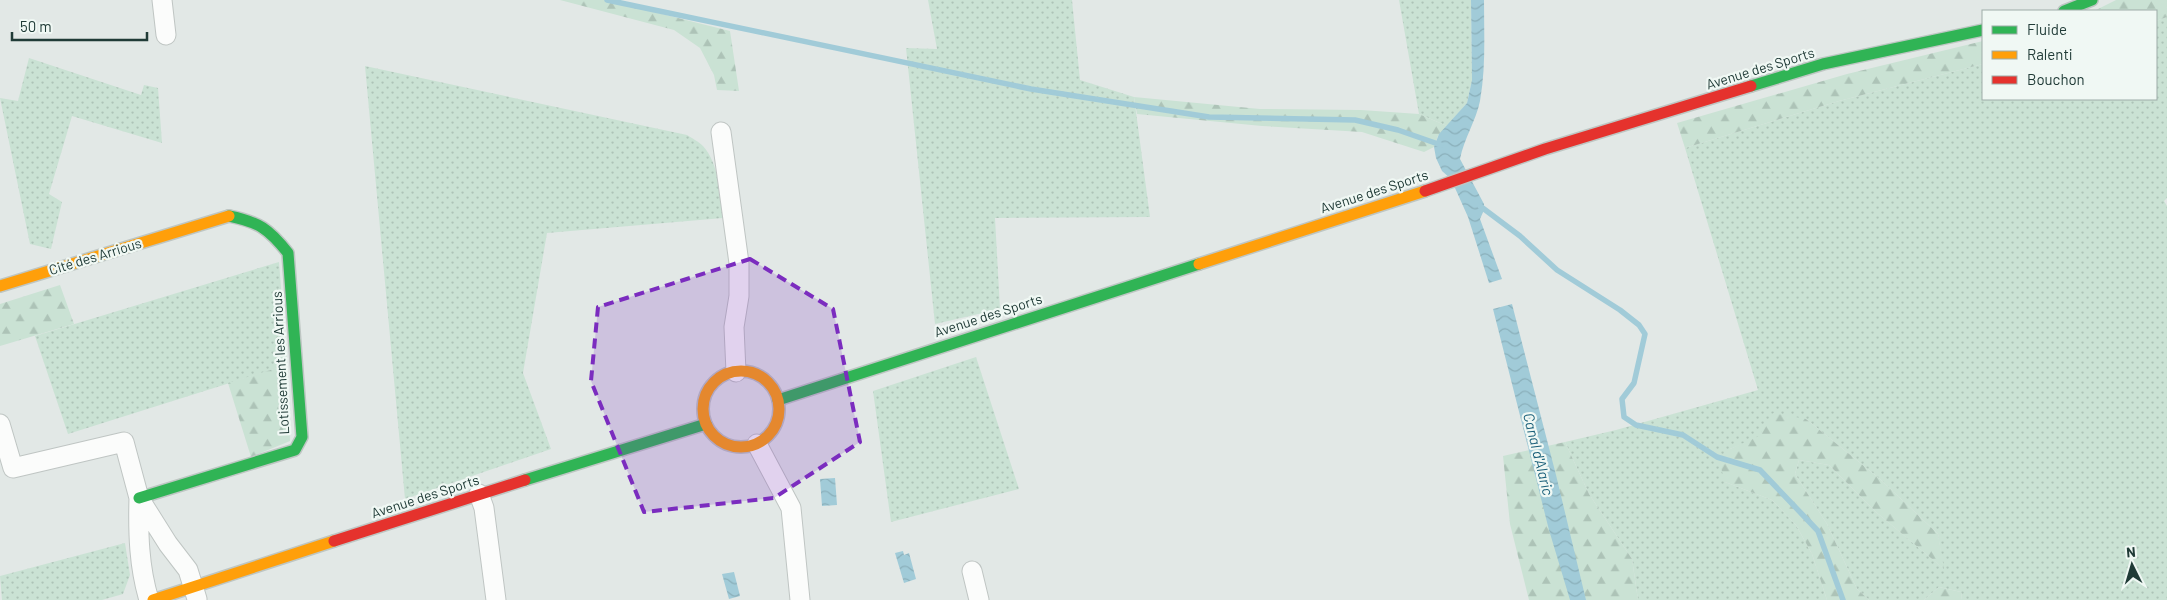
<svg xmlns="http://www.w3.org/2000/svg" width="2167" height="600" font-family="Barlow,sans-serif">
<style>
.grass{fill:url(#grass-dots)}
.forest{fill:url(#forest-firs)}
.water{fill:url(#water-waves)}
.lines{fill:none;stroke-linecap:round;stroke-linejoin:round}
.stream{stroke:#a1cbd8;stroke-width:5.5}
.street-casing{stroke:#bfc5c3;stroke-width:21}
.fast-casing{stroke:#bec6c3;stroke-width:14}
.slow-casing{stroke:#bec6c3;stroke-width:14}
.jam-casing{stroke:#bec6c3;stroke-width:14}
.street{stroke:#fbfcfb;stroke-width:19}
.fast{stroke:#30b455;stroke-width:11}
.slow{stroke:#ff9f0a;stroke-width:11}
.jam{stroke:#e5322d;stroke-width:11}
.marked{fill:#7b2cbf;fill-opacity:0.2;stroke:#7b2cbf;stroke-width:4;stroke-dasharray:10 6;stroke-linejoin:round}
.labels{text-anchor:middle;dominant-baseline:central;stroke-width:4.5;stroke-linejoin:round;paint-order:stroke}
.street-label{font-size:14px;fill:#203b37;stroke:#f0f8f4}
.water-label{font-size:15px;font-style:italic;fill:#195f79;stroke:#f0f8f4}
</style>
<defs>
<pattern id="grass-dots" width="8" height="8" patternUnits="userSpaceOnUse" patternTransform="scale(1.25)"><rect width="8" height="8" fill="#cae2d4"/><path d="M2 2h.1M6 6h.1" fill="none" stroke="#adc3b7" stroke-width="1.8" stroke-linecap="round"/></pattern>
<pattern id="forest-firs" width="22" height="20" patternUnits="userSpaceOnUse" patternTransform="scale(1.25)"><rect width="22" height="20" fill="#cae2d4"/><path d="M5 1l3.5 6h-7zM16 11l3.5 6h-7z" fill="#adc3b7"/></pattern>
<pattern id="water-waves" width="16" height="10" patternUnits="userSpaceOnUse" patternTransform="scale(1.25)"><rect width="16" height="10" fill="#a1cbd8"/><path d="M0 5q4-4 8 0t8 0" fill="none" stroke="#8aafba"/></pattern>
</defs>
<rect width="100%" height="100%" fill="#e2e8e6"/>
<path class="grass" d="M928,0H1072L1080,80L1134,97L1150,217L995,218L1000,309L935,324L906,48L937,49Z
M1399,0H1471L1472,80L1467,103L1447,126L1419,114Z
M2167,17V198L2164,201L2167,206V600H1962L1961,592L1939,587L1924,600H1869L1857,589L1827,524L1795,474L1799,460L1829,465L1876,512L1943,568L1938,534L1880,479L1806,419L1730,449L1725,482L1772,500L1796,525L1812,554L1827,600H1638L1632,559L1589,494L1565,442L1616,430L1758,390L1685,148L1839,101L1983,64V99H2156V21Z
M29,58L141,95L144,85L158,88L162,143L72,116L49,194L62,202L51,249L30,244L0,98L18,101Z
M365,66L687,135C692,138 699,142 703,146C718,162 722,197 723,218L547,233L523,373L551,449L405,499Z
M279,262L287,365L68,434L35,336Z
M976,357L1019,489L891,522L873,391Z
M125,543L130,575L123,594L102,600H2L0,576Z"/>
<path class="forest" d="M560,0H606L730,31L739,91L717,90L714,75L700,48L674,30Z
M2116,0H2167V17L2156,21V11H2094Z
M1983,41V64L1839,101L1685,148L1677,123L1847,74Z
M1134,97L1260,109L1361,110L1419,114L1447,126L1438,136L1434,147L1424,152L1362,132L1262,126L1137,114Z
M60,285L74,324L0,346V304Z
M287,365L290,441L251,457L228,383Z
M1773,413L1806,419L1880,479L1938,534L1944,569L1876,512L1829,465L1799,460L1795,474L1827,524L1857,589L1869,600H1827L1812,554L1796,525L1772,500L1725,482L1719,461L1730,449L1759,436Z
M1565,442L1589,494L1632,559L1638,600H1529L1510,524L1503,456Z
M1939,587L1961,592L1962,600H1924Z"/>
<path class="water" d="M1471,0H1484C1484,34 1486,67 1480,101C1476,121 1464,138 1460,159L1484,204V210L1480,219L1502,279L1489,283L1468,217L1451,179L1442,171L1436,158L1434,147L1439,134L1467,103L1472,80Z
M1512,304L1556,475L1586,600H1570L1549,530L1493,309Z
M835,478L837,505L822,506L820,479Z
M903,551L904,555L909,553L916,579L904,583L895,553Z
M734,572L740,596L729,599L722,574Z"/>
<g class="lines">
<path class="stream" d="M607,0L1031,89L1209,117L1355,120L1398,130L1441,145
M1480,206L1520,236L1557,270L1620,310L1639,325L1645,334L1634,383L1622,399L1624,417L1636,425L1683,435L1717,457L1760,470L1818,531L1843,600"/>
<defs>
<path id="street" d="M162,0L166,35
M721,132L739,263V296L734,327L736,372
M0,424L13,468L124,442L139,498L168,544L188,570L197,599
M757,444L791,508L800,600
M479,494L484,508L496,600
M139,498C138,533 139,567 149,600
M972,571L979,600"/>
<path id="fast" d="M2064,11L2092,0
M1751,86L1823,64L1983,30
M778,400L1199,264
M525,480L706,424
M139,498L295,450L302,437L288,253C269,229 259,222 229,216"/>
<path id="slow" d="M1199,264L1425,191
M0,286L229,216
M703 409a38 38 0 1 1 76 0a38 38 0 1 1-76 0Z
M153,600L334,541"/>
<path id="jam" d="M1425,191L1545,149L1751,86
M334,541L525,480"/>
</defs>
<use href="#street" class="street-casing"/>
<use href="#fast" class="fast-casing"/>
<use href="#slow" class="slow-casing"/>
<use href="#jam" class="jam-casing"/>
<use href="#street" class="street"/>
<use href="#fast" class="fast"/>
<use href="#slow" class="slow"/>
<use href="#jam" class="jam"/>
</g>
<path class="marked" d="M750,259L833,309L860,442L774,498L644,512L591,381L598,307Z"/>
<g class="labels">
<g class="street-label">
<text transform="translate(1760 68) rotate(-17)">Avenue des Sports</text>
<text transform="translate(1374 191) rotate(-18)">Avenue des Sports</text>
<text transform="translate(95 256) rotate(-17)">Cité des Arrious</text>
<text transform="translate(988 315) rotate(-18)">Avenue des Sports</text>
<text transform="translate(280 363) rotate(-93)">Lotissement les Arrious</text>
<text transform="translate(425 496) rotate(-18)">Avenue des Sports</text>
</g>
<g class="water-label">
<text transform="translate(1539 454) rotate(76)">Canal d'Alaric</text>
</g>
</g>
<rect x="1982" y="10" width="175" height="90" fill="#f0f8f4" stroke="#9daca8"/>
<rect x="1992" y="26" width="25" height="8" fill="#30b455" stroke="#9daca8"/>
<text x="2027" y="35" font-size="15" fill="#203b37">Fluide</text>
<rect x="1992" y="51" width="25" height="8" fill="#ff9f0a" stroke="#9daca8"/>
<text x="2027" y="60" font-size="15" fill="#203b37">Ralenti</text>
<rect x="1992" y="76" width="25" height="8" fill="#e5322d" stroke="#9daca8"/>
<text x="2027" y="85" font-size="15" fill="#203b37">Bouchon</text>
<g transform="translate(2132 565) rotate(355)" stroke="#f0f8f4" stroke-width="4" paint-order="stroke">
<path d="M0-4L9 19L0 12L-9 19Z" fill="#203b37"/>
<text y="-8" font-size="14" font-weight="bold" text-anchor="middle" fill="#203b37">N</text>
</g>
<path d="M12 32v8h135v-8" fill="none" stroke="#203b37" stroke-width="2.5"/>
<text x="20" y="32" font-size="15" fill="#203b37" stroke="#f0f8f4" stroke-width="4" paint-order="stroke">50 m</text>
</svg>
